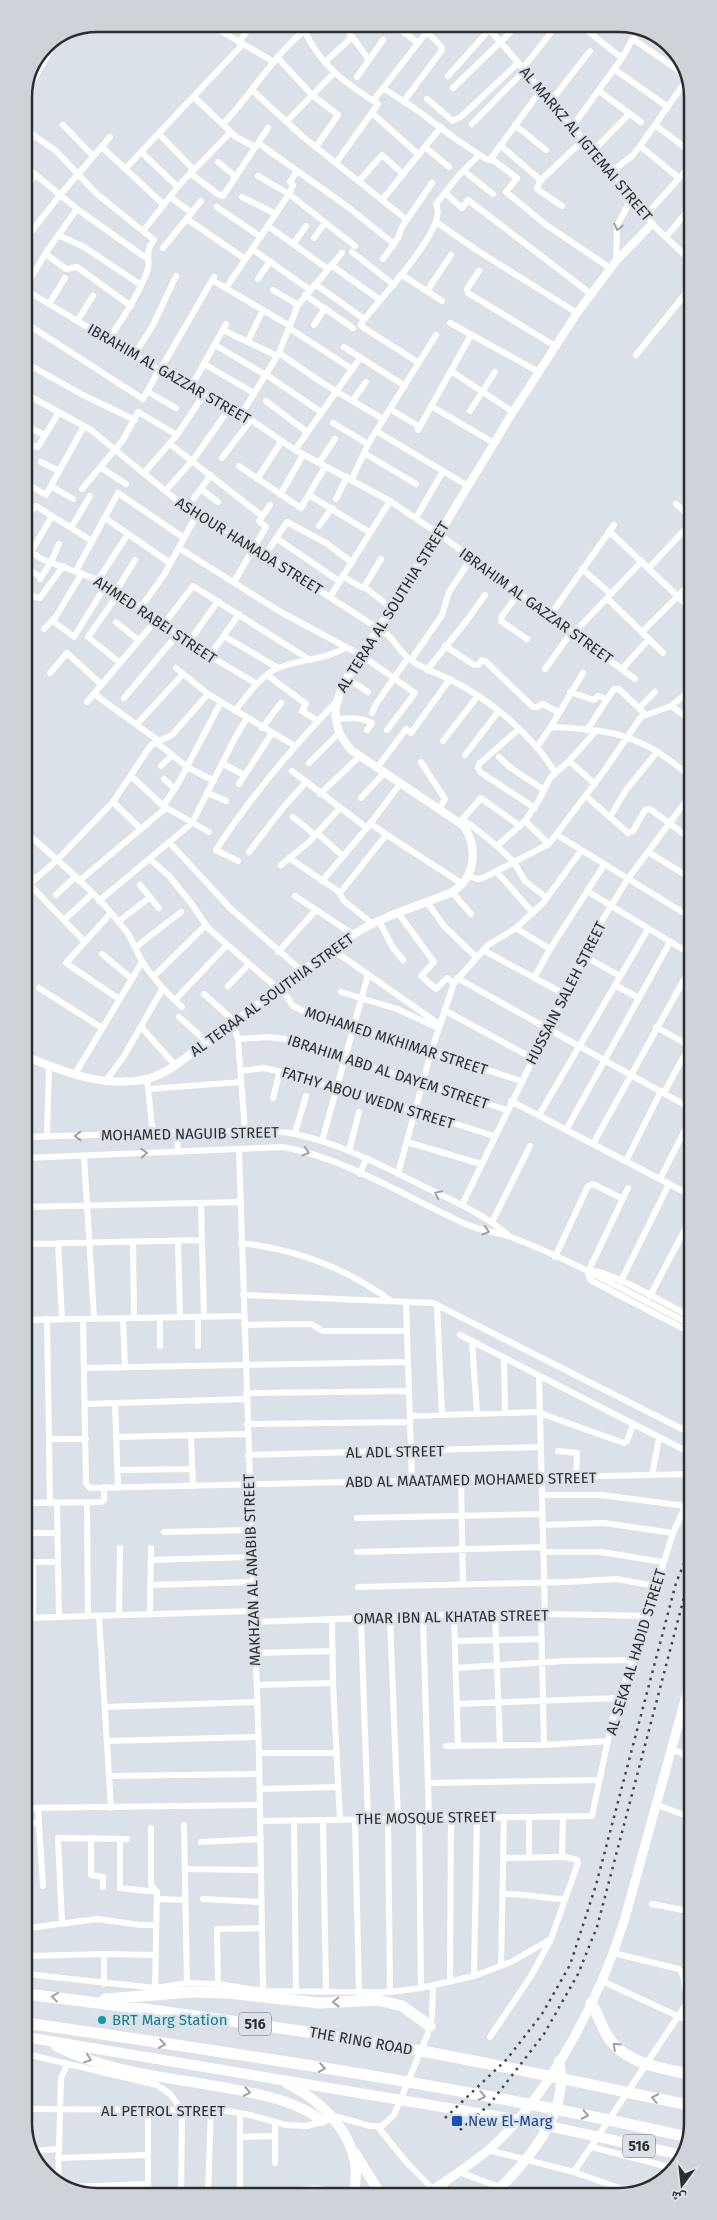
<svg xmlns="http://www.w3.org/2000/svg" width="717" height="2220" font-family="'Fira Sans','Noto Naskh Arabic',sans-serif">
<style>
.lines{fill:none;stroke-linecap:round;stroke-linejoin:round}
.minor{stroke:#fff;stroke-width:6}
.tertiary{stroke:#fff;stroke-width:8}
.secondary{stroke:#fff;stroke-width:9}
.trunk{stroke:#fff;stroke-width:10}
.motorway{stroke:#fff;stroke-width:11}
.rail{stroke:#434649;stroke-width:2.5;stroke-dasharray:2.5 5;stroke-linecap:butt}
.oneway{stroke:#a0a0a2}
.culture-dot{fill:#0f9aa8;stroke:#dbe1e8;stroke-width:2}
.transit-dot{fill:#1a4fb4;stroke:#dbe1e8;stroke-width:2}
.labels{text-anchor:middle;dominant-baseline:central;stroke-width:5;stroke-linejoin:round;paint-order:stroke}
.shield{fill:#dbe1e8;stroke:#606367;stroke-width:1}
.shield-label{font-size:14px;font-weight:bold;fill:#2b2d30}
.street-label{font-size:15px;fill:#2b2d30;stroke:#dbe1e8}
.culture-label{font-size:15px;fill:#0d838f;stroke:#dbe1e8;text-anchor:start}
.transit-label{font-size:15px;fill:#164399;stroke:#dbe1e8;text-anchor:start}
.rim{fill:none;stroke:#2b2d30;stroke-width:2.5}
</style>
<rect width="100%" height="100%" fill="#dbe1e8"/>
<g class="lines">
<path class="minor" d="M209,24L274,62
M343,24L369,60
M393,24L418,43
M485,24L647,214L652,224L691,261
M583,24L590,33L622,58
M304,30C321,66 345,83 378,104L336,163
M633,39L691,79
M239,42L252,24
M278,58L312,95L338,115L316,147
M325,62L352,37
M523,68L557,25
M614,69L668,107
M448,76L489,30
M357,77L383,40
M383,88L414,108L457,140L486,159L493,160L517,178L506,192L545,224L610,268
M453,88L519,24
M252,90L302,136L407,220
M599,91L641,122
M24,96L56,41
M194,97L236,137L255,147
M427,99L453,121L462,116L518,63
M373,101L433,24
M404,101L442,50L441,46L427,32
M551,101L590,51
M372,113L419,155
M287,121L334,73
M223,124C254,92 276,50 313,24
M472,124L524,71
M63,125L93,156
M515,125L546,150
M655,125L691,152
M572,127L622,58L638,29
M24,129L55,150L97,194L154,240C143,253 152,260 147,272C137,297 123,318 108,340
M159,134L194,170
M258,143L348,207L394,244
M500,145L537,177L540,181L537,189L562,206
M640,146L679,178
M102,147L164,205
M425,147L449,167
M24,148L33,134
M593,151L629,114
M141,152L178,187
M490,160L541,90
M218,162L236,177
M24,165L77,209L146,258
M125,169L243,44
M464,171L493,194
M611,172L632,156L640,146L688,78
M190,173L219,195L223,196L268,128
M258,176L289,194L355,246
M359,181L382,155L403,174
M539,182L583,140
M24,193L35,174
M445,193L462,208L468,200L591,294
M170,197L192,213
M242,197L276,214
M382,200L441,127
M217,207L261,237
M647,214L691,165
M187,219L245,259
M436,222L478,251L577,313
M268,226L328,269
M143,231L180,184L231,132
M58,235L84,247L141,285
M666,237L691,207
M314,238L325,223
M24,241L60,195L110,137
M293,244L306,226
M163,248L201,201
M252,249L310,290
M352,252L394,285
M46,254L66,269L77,267L131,306
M383,259L398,238L402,227L432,183
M616,261L617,226L632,197
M331,265L380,300
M479,271L467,289L468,293L555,346
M402,275L442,301
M258,279L270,261
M212,280L290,326
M315,284L364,319
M226,288L289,194L293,185L290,182L297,171
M24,289L159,370L231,406L295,450L390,501L439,534L635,679
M24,289L47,251L77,209
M273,290L298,305
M427,291L451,255
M305,295L353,328
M49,304L65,278
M77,321L93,296
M24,322L143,399L159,370
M450,323L539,372
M314,325L325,308
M289,328L352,369
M223,330L277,356
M248,341L263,310
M215,345L271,378L321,412
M344,347L405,386
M279,353L324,384L383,419
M134,355L152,327L176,276
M636,355L691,287
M24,362L83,395L135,420
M419,363L361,326V324C375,303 450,228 436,204L459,175L479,155
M204,364L254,393
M160,370L214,277
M451,371L513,412
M191,387L226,324
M148,392L176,408
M24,393L91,430L196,516L222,527L388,635C395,642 400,651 408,658C420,668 435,672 449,679C490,699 531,734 555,772
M353,400L366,382
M266,401L307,432
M431,406L494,443
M390,409L420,427
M470,411L495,372
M242,413L279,353L298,305L342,253
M333,423L368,444
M24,425L45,435
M418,430L471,335
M376,431L468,486
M170,444L262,516
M295,450L360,358
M364,453L416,484
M222,458L251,420
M24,461L31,446L38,447L59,412
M41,462L59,471
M319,463L335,439
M239,466L301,508L325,467
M100,467L126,484
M144,473L177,435L205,393
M257,479L281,442
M352,479L368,444L436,335
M24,484L29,485L46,495L84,426
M51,486L73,499
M82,489L123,440L138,412L177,435
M201,489L218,502
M166,490L193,460L231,406
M280,495L303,455
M309,495L369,532
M194,498L211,475
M336,499L347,477
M676,504L691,517
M105,518L170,563
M416,518L443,471
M24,519L36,506L92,541
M319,526L332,508
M71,528L90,496
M609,531L691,609
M276,538L339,581
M179,548L279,611L361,655L415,693L387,730
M25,549L44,560L98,580L141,607L188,643L257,684
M31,552L52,516
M265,555L287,522L326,543L350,561
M24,567L41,577
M649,568L691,523
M582,569L611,594
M76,571L118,493L184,538
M342,576L361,587L366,588L391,608
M40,579L51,562L59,544
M98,580L128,534
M234,582L266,527L259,521L270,505
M364,587L381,559
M24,590L35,597L40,598L63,566
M116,591L135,560
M119,593L88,637L120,663
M518,594L502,616L501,621L527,639
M330,597L390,501
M607,598L663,653
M141,607L164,575L196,516
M549,617L614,525
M52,620L74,637L106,585
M116,622L139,641
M164,624L193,586L310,660
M44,629L55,618L82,573
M642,632L691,583
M573,634L642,561
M224,636L278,668
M188,643L218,601
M445,646L474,665H478L482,660L485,661L533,707H537L543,704L558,712
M691,651V650
M209,657L239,614
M411,660L442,615L449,592L471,559
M176,668L208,694L295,746
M545,669L571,633
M622,669L649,639
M427,670L468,619L485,595
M50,673L67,653L102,685
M267,675L306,704L302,711L318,721
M347,678L368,692
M570,692L594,700L598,696L606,699
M94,694L159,741
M124,698L177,635
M87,702L157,619
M671,706L692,721
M639,708L655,692
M235,711C246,697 257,681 272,671C295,658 323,662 346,647
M372,713L376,704L408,658
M336,719C348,718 361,717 372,723L367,730
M137,724L183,674
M262,728L281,703
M550,728L556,727C583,729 612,730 636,741C657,749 674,764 692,777
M519,729L479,764L478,768L480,772L535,808
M587,730L614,689H619L646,715
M443,741L477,697
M156,742L187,767L214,781
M537,747L550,728L583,673
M465,755L498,712
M499,757L511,768L544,790
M569,761L595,784
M421,762L445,799L439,809
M222,763L244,775
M309,763L339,733
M161,766L171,756
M377,768L406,729L411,733L450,679
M292,771L367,828
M131,776L163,806L209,832
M164,779L175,789
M239,784L272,733
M208,793L226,801
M320,794L360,756
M586,796L628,833L633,831L645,810L650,809L692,840
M361,798L384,773
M113,802L141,829
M163,806L178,784L221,702
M293,817L315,835
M610,817L626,790L657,752
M461,820L471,825L497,846L514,862L525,881L547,898
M525,821L549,844
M460,822L481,798L520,826
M370,823C400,845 432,863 462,884
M25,832C60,862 98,894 126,931C133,941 136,951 142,961C152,978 168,994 182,1007
M317,833L343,856
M557,835L692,918
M169,842L231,909L302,971
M497,846L525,821L538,802L550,778L569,761L596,731
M249,852L282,809L306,782
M648,852L692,879
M289,858L338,891L344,901L373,924
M150,859L169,876L191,903L208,928L278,989
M238,861L216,850C251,796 292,748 336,702
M281,865L309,842L340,808
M25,869L35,879
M497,872L533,913
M468,876L478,879L485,877L549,844L604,771L641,717L671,706L692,689
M79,881L166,808
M322,881L367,828L400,784
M29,884L84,941
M140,885L159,908
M25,888L57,860L113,802L151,745L172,735L208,694
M587,891L692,955
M452,892L471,914
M340,893L386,835
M56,895L75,877
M295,896L354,935
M99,901L192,823L235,738L247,718
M427,902L444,926L476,957
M110,914L66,963L119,999
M399,914L434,962L421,976L436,989L447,978L454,983
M25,919L28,923L25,929
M64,920L92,894
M379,921L393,948L403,960
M118,922L150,897
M516,928L550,949
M136,947L181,912
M333,950L439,1024
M483,950L566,995
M278,952L316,910
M102,954L132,979
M584,956L620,976
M154,976L205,926
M457,978L692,1109
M534,978L550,949L604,865
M615,985L639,998
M228,986L249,964
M280,987L293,1006L303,1011L521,1081
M39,988L102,1028
M341,992L397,1009L438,1028
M204,994L235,1022
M175,1000L227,945
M444,1010L532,1058
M179,1017L207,1042
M233,1024L238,1039L245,1131
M141,1027L175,1065
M656,1027L692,1047
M238,1039L268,1037L285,1039L507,1110
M241,1071L263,1068L273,1070L415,1111L494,1136
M75,1074L142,962
M147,1079L153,1135
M105,1082L124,1056L163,988
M149,1089L241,1082
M664,1093L692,1041
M273,1098L280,1071
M511,1101L692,1196
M539,1115L648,929
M566,1130L670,942
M295,1133L306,1096
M177,1134L178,1152
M25,1137L261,1130C322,1132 376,1163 429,1189C457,1203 486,1215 509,1236
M47,1137L49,1065
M322,1141L368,975
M407,1142L481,1164
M593,1144L692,965
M239,1149L259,1753L263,1991
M349,1151L359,1112
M84,1156L94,1318
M25,1158L283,1147C346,1158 409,1199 468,1225C482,1231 497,1232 511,1237C574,1261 633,1295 692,1325
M626,1161L661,1091
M360,1174L366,1159
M398,1174L431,1052L454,983L488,945L516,928L543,903L581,851
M660,1179L692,1116
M201,1203L204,1317
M462,1205L595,932L627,880L692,793
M25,1207L240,1202
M492,1222L530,1146
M178,1241L180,1317
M133,1242L134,1318
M58,1243L62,1319
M241,1243C296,1249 346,1268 391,1301
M25,1244L202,1240
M555,1257L588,1186L593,1184L623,1199
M589,1271C606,1268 673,1308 692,1317
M588,1272L589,1277L592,1281L692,1333
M588,1272L628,1188
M621,1281L669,1184
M243,1295L433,1303L692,1434
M650,1296L692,1216
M406,1302L412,1481
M437,1305L442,1415
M198,1317V1346
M123,1318L125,1367
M160,1318V1346
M47,1319L50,1503
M83,1319L86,1483L90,1488L692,1474
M25,1320L243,1316
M244,1325L311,1324L323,1331H407
M460,1335L692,1454
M472,1342L477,1414
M504,1360L505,1413
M84,1368L408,1362
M539,1377L545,1614
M246,1393L409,1391
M115,1403L118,1487
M85,1404L246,1399
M410,1416L537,1412L624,1443L627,1441L633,1425
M247,1424L410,1422
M191,1435L193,1486
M116,1437L247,1434
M50,1439H86
M558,1451L577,1453L576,1477
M248,1455L541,1447
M118,1470L192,1469
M652,1475L659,1438
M461,1480L463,1584
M542,1495H601L686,1506
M87,1502L88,1616
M25,1503L101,1502L104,1500V1487
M57,1503L59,1617
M357,1518L542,1514
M542,1525L604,1523L673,1533
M164,1532L250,1530
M26,1533H57
M357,1552L543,1547
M543,1552H601L663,1562
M151,1560L251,1557
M26,1562H58
M150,1585L253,1582
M358,1587L567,1582L617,1579L656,1586
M495,1613L500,1746
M150,1614L151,1548
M541,1614L544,1745
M119,1615L120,1548
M454,1615L458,1746
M99,1616L111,1808
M423,1616L429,1818
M26,1618L254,1611
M33,1618V1562
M390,1618L398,1819
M361,1619L368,1819
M332,1620L333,1683L340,1820
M254,1622L495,1613L647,1616
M455,1641L542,1639
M256,1653L333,1651
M456,1668L564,1661L633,1660
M257,1685L333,1683
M457,1704L619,1698
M105,1707L257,1702
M680,1717L693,1722
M107,1741L259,1737
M446,1746L544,1745L608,1741
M672,1749L693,1758
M259,1753H337
M109,1776L259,1774
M428,1783L599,1780
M260,1789L338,1787
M657,1805L693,1818
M26,1808L260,1805
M38,1808L43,1886
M388,1819L390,1992
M419,1819L421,1988
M294,1820L296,1991
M323,1820L326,1992
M355,1820L359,1993
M260,1821L592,1816L613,1716L633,1660L673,1533L692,1492
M26,1823H39
M184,1825L187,1983
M151,1828V1885L157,1892L155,1988
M91,1838V1875L103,1877V1887
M120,1839V1888L157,1892
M201,1842L261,1839
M503,1858L563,1857
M529,1858V1817
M185,1869L261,1870
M26,1881L29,1885L30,1974
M503,1894C525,1893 544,1899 565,1899
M157,1899L185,1900
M203,1899L261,1902
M652,1904L693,1912
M62,1924L58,1838L127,1839
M29,1928L97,1919L141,1925H156
M613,1953L679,1969C688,1978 681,1990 690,2000
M30,1956L104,1954L156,1955
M501,1966L504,1817
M26,1974L155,1988L187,1983L218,1984L263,1991L390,1992L421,1988L474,1976L511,1962L551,1939
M474,1976L477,1818
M602,1981L693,2023
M450,1982L451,1818
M104,1984V1954
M218,1984L217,1929L262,1928
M490,2037L531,1976L551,1939L578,1863L577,1860L562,1856L563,1817
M26,2054L157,2085L170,2094L182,2110L181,2196
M26,2109L182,2110L211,2108L250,2115L286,2125L307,2126L338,2117L370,2126H382L394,2115L427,2036L432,2016L433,1986
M148,2110V2196
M378,2127L408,2164L433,2189
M240,2137L275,2136
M592,2147L676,2169
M488,2150L574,2172
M32,2151L58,2149
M58,2158L148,2155
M275,2163V2124
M459,2172L518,2194
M58,2182L61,2078L67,2065
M441,2184L452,2195
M118,2185V2196
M70,2187L148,2184
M636,2194L574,2172L693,1994
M240,2195V2113
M283,2195C303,2188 319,2185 339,2195
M208,2196L211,2108"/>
<path class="tertiary" d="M25,1056C62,1071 105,1089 146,1079C169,1074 188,1055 207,1042C257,1007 303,968 354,934C384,915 420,906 452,892C476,878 478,848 464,826L351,750C330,725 332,705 347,678L439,534L513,412L577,313L616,261L652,224"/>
<path class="secondary" d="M426,2195C449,2178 473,2164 494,2145C552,2091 602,1994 625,1918L693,1671"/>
<path class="trunk" d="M26,2037L520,2120L682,2155
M56,2046C107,2072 166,2077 222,2087C257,2094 294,2099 322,2121
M286,2083C328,2104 367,2145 353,2195
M355,2153L381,2195
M494,2194C528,2161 571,2112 559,2061"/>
<path class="motorway" d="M26,1994C147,2009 269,2025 389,2045C491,2063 592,2085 693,2106
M105,1999L191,1992L228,1993L319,2003L378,2000L402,2006L430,2026
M591,2003C599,2015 602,2030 611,2041C629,2065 667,2069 693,2075
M26,2023C248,2055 470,2088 688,2137"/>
<path class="rail" d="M445,2118L507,2059L542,2014L570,1965L596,1885L676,1583L693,1542
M460,2130L489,2105L544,2034L578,1974L597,1927L687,1586L693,1573"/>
</g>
<defs><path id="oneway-chevron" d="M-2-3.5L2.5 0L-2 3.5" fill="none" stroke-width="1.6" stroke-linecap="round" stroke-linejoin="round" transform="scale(1.25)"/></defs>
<g class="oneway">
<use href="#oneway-chevron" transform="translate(618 227) rotate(103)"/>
<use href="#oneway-chevron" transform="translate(78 1136) rotate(179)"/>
<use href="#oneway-chevron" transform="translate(306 1152) rotate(16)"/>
<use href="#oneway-chevron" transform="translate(144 1153) rotate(-3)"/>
<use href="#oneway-chevron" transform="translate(438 1194) rotate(-154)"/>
<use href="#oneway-chevron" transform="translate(486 1231) rotate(17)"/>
<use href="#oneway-chevron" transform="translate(55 1997) rotate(-173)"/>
<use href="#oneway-chevron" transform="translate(336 2002) rotate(179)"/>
<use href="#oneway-chevron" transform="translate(162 2044) rotate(8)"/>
<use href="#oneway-chevron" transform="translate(616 2046) rotate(-137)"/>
<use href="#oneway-chevron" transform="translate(88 2059) rotate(19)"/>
<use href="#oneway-chevron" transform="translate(322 2068) rotate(9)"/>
<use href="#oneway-chevron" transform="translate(247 2092) rotate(11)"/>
<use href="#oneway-chevron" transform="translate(482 2096) rotate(11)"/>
<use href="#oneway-chevron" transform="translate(655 2098) rotate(-168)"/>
<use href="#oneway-chevron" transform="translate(585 2115) rotate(12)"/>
</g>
<circle class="culture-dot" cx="102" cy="2020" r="5"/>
<rect class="transit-dot" x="451" y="2115" width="12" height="12" rx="2.5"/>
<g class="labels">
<g class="shield">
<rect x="239" y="2012.5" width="32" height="23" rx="4"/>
<rect x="623" y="2134.5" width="32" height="23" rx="4"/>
</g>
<g class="shield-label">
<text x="255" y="2024">516</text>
<text x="639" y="2146">516</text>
</g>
<g class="street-label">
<text transform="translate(586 144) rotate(50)">AL MARKZ AL IGTEMAI STREET</text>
<text transform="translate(169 374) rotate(30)">IBRAHIM AL GAZZAR STREET</text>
<text transform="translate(249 546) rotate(32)">ASHOUR HAMADA STREET</text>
<text transform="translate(536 606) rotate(36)">IBRAHIM AL GAZZAR STREET</text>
<text transform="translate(393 607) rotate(-58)">AL TERAA AL SOUTHIA STREET</text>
<text transform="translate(155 620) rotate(34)">AHMED RABEI STREET</text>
<text transform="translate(566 993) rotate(-63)">HUSSAIN SALEH STREET</text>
<text transform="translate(272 995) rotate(-36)">AL TERAA AL SOUTHIA STREET</text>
<text transform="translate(396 1041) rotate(18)">MOHAMED MKHIMAR STREET</text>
<text transform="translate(388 1072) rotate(18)">IBRAHIM ABD AL DAYEM STREET</text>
<text transform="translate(368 1098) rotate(17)">FATHY ABOU WEDN STREET</text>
<text transform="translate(190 1134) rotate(-1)">MOHAMED NAGUIB STREET</text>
<text transform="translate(395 1452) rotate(-1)">AL ADL STREET</text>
<text transform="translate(471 1480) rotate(-1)">ABD AL MAATAMED MOHAMED STREET</text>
<text transform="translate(252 1570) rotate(-92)">MAKHZAN AL ANABIB STREET</text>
<text transform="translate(451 1617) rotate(-1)">OMAR IBN AL KHATAB STREET</text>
<text transform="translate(636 1652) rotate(-73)">AL SEKA AL HADID STREET</text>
<text transform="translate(426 1818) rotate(-1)">THE MOSQUE STREET</text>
<text transform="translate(361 2041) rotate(10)">THE RING ROAD</text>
<text x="163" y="2111">AL PETROL STREET</text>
</g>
<g class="culture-label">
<text x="112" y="2020">BRT Marg Station</text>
</g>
<g class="transit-label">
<text x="468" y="2121">New El-Marg</text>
</g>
</g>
<path d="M0 0H717V2220H0ZM97 32H619A65 65 0 0 1 684 97V2123A65 65 0 0 1 619 2188H97A65 65 0 0 1 32 2123V97A65 65 0 0 1 97 32Z" fill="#cdd3d9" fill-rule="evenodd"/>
<path class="rim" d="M97 32H619A65 65 0 0 1 684 97V2123A65 65 0 0 1 619 2188H97A65 65 0 0 1 32 2123V97A65 65 0 0 1 97 32Z"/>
<g transform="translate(682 2185) rotate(195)" stroke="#dbe1e8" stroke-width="4" paint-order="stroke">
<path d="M0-4L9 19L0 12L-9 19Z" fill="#2b2d30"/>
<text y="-8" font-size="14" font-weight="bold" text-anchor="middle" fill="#2b2d30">ش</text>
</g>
</svg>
